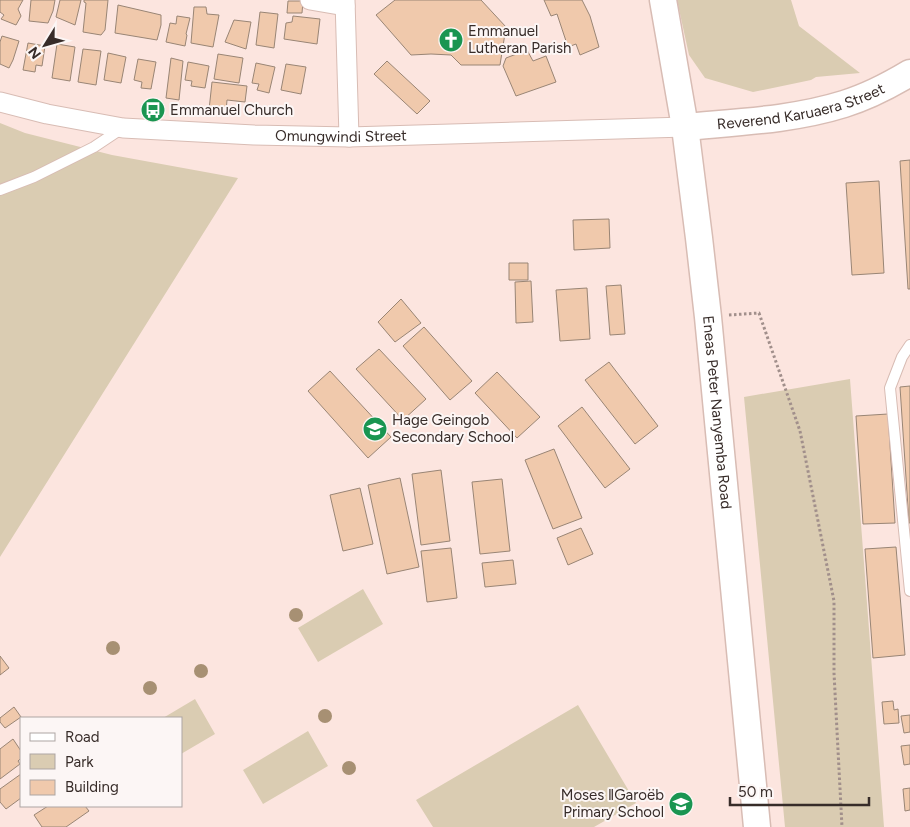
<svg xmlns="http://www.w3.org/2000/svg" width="910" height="827" font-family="Figtree,sans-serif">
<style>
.green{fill:#daccb2}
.building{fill:#f0c9ac;stroke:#998575}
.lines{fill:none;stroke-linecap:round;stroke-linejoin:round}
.lane-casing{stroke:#d8bcb4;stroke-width:12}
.street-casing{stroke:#d8bcb4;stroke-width:21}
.secondary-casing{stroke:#d8bcb4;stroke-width:29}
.path{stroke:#a18f8b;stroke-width:3;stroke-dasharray:2.5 2.5;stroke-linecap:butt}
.lane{stroke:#fff;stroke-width:10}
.street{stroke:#fff;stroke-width:19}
.secondary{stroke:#fff;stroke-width:26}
.tree{fill:#a79073}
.labels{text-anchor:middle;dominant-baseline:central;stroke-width:4;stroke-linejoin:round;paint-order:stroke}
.poi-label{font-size:15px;fill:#372c29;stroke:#fcf6f5;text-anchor:start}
.street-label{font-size:15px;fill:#372c29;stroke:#fcf6f5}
</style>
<rect width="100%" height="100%" fill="#fce5df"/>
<path class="green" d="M677,0H791L799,26L860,73L816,77L811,80L753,92L705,78L689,55Z
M0,123L25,133L112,155L238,178L0,557Z
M850,379L884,827H785L744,397Z
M363,589L383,624L318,662L298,628Z
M195,699L215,734L181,754V718H163Z
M578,705L636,803L594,827H433L416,800Z
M308,731L328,766L263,804L243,770Z"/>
<path class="building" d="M0,0H23L18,9L21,16L16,25L1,19L4,15L0,12Z
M31,0H55L53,11L48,23L29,21Z
M60,0H81L75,25L56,17Z
M84,0H108L105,30L101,35L83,32L86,3L84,2Z
M395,0H481L506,27L500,65H461L451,55L431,54L411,55L376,15Z
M544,0H582L590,16L599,47L580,55L576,44L568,47L557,14L551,16Z
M288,1H303L302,13H287Z
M118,5L161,15V25L157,40L115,33Z
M194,7H206L207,14L219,15L213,47L191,43Z
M260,12L278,14L274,48L256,45Z
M177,16L190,18L186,34L187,35L185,46L166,42L170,23L176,24Z
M293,16L320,19L317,44L284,39L286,23L292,22Z
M234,20L251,22L246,49L225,42Z
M2,36L19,41L13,60L9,68L0,64V42Z
M28,43L45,46L42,66L36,65L35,72L23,70Z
M57,44L75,47L70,81L52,78Z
M83,49L101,51L96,85L78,82Z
M527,50L533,61L546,56L556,82L516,96L503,66L506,58Z
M108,53L126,57L121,83L104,80Z
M218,54L243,58L239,83L214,79Z
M171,58L183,61L179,100L166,98Z
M138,59L156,62L151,89L141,88L142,82L134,80Z
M387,61L430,101L417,114L374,74Z
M188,62L209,66L205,88L191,86L192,81L185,80Z
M256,63L275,67L269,93L257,90L259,84L252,83Z
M286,64L306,67L301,94L281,90Z
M212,82L247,86L245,102L227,100L226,112L209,110Z
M910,160V289H908L900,161Z
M879,181L884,273L852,275L846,183Z
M609,219L610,248L574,250L573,220Z
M509,263H528V280H509Z
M531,281L533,322L516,323L515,282Z
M621,285L625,334L610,335L606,286Z
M587,288L590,339L560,341L556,290Z
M401,299L421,323L395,342L378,322Z
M424,327L472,381L450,400L403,346Z
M379,349L426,399L403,420L356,369Z
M609,362L658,426L635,444L585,380Z
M330,371L391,437L368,458L308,391Z
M497,372L540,417L517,438L475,393Z
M910,386V523H909L900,387Z
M582,407L630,469L605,488L558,426Z
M888,414L895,523L863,524L856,416Z
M554,449L582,518L553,529L525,460Z
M441,470L450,541L421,545L412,474Z
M400,478L419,567L387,574L368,485Z
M502,479L510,551L480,554L472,482Z
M360,488L373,544L343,551L330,495Z
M581,528L593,554L568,565L557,538Z
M896,547L905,655L873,658L865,549Z
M451,548L457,598L427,602L421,551Z
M513,560L516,584L485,587L482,563Z
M0,656L9,668L0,675Z
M893,701L894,710L898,709L899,723L884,724L882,702Z
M14,707L21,717L5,728L0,722V718Z
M910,715V732L904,733L901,716Z
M13,739L21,751V758L18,761L20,764L0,779V749Z
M910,745V764L904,765L901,746Z
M21,774V798L6,809L0,802V789Z
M910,788V810L905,811L903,789Z
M48,806H85L89,811L66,827H42L34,815Z"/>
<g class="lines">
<defs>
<path id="lane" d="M0,190L34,177L94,147L121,129
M910,345L902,357L890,388L910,591"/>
<g id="street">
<path d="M310,0L345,6"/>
<path d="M345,0L349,137"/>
<path id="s1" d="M0,102L47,114L123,128L254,135L349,137L685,127"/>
</g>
<g id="secondary">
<path id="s2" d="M663,0L685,127L699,238L708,317L757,827"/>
<path id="s3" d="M685,127C738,122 793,120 844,104C867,97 890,85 910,73"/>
</g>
</defs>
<use href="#lane" class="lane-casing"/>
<use href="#street" class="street-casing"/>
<use href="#secondary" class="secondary-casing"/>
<path class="path" d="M729,315L759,313L800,431L834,601V673L842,827"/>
<use href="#lane" class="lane"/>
<use href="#street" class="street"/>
<use href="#secondary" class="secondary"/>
</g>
<g class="tree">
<circle cx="296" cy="615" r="7"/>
<circle cx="113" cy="648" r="7"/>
<circle cx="201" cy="671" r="7"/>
<circle cx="150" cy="688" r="7"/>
<circle cx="325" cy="716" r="7"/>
<circle cx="349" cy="768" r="7"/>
</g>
<defs>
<symbol id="church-disc" viewBox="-11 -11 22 22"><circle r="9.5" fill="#1a9551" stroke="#fcf6f5"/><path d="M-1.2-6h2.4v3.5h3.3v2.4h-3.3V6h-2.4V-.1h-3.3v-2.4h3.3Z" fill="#fff"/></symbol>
<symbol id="bus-disc" viewBox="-11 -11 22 22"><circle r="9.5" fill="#1a9551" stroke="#fcf6f5"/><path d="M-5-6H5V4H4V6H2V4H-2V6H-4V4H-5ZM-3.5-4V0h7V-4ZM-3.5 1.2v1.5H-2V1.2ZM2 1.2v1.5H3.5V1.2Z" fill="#fff"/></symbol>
<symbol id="school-disc" viewBox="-11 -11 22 22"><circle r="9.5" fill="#1a9551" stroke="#fcf6f5"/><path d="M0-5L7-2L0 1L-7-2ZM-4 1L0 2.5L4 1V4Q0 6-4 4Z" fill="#fff"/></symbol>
</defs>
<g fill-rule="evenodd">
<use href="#church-disc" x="437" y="26" width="28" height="28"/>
<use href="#bus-disc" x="139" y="96" width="28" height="28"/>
<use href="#school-disc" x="361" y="415" width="28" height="28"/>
<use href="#school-disc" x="667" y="790" width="28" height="28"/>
</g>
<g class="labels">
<g class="poi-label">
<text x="468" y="31">Emmanuel<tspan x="468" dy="17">Lutheran Parish</tspan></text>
<text x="170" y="110">Emmanuel Church</text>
<text x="392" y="420">Hage Geingob<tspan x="392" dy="17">Secondary School</tspan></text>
<text x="664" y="795" text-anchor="end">Moses ǁGaroëb<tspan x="664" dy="17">Primary School</tspan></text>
</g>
<g class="street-label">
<text stroke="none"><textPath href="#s3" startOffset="118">Reverend Karuaera Street</textPath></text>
<text stroke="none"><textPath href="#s1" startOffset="344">Omungwindi Street</textPath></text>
<text stroke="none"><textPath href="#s2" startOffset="416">Eneas Peter Nanyemba Road</textPath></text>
</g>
</g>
<rect x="20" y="717" width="162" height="90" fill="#fcf6f5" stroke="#ada5a3"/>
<rect x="30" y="733" width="25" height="8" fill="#ffffff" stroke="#ada5a3"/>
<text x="65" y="742" font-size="15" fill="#372c29">Road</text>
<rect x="30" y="754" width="25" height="15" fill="#daccb2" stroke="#ada5a3"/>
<text x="65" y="767" font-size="15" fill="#372c29">Park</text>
<rect x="30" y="780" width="25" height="15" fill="#f0c9ac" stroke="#ada5a3"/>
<text x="65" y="792" font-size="15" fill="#372c29">Building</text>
<g transform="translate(45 45) rotate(233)" stroke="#fcf6f5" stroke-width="4" paint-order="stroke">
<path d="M0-4L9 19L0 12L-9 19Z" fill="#372c29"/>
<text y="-8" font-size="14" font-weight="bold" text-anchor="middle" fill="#372c29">N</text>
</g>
<path d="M730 797v8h139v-8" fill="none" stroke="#372c29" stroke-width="2.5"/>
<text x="738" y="797" font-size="15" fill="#372c29" stroke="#fcf6f5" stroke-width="4" paint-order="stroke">50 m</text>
</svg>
